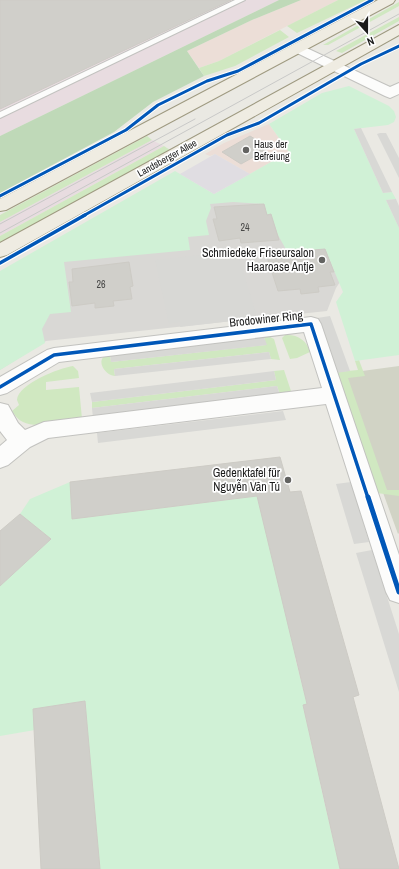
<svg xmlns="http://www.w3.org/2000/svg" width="399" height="869" font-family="'Archivo Narrow',sans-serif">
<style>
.residential{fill:#d9d8d5}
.commercial{fill:#ecded7}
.industrial{fill:#e8dce0}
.construction{fill:#d1d3c5}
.grass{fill:#d0e8c1}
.forest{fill:#bfd9b8}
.park{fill:#d0f1d6}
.parking{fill:#d8d8d5}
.plaza{fill:#e0dde2}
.building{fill:#d0cfca;stroke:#cdcbc5}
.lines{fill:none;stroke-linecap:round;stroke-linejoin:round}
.lane-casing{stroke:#c2c2bf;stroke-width:2}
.street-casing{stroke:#c2c2bf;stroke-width:2}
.primary-casing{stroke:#9f9a81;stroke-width:2}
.lane{fill:#fcfcfb;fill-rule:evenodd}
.street{fill:#fcfcfb;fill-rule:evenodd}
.primary{fill:#efece2;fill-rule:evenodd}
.tram{stroke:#c9c9c8;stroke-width:1}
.cycleway-far2-casing{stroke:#fff;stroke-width:5}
.cycleway-far1-casing{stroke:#fff;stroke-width:6}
.cycleway-casing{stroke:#fff;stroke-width:8}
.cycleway-far2{stroke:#0057b8;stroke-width:3}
.cycleway-far1{stroke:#0057b8;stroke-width:3.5}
.cycleway{stroke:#0057b8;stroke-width:5}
.poi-dot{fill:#636361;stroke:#fff;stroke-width:1.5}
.labels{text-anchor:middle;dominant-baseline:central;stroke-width:3.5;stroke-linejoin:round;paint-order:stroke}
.far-poi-label{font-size:10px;fill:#1b1b1b;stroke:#fff;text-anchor:start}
.far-street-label{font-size:10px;fill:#1b1b1b;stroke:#fff}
.number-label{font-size:10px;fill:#484847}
.poi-label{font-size:12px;fill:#1b1b1b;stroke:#fff;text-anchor:end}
.street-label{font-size:12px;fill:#1b1b1b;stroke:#fff}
</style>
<rect width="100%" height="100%" fill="#eae9e3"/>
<path class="residential" d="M269,192L357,256L336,288L327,311L46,341L0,370V294L44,268L182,207Z"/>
<path class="commercial" d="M301,0H338L219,61L199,68L187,51L252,20Z
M269,124L289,152L250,174L215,154L210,156L205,154L224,143Z"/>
<path class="industrial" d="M0,0H279L0,136Z
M152,140L164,146L0,236V222Z"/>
<path class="construction" d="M399,366V533L398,534L340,374Z"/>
<path class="grass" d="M338,0H366L297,33L287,26Z
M399,2V6L328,45H323Z
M399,17V21L342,53L336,51Z
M280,30L289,37L235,66L204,76L199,68L219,61Z
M147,136L152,140L0,222V215Z
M164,146L170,150L0,244V236Z
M285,335C297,334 307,340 310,352L297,358L290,359L282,338Z
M268,336L274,339L280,360L271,359L269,352L114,369L115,376C103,375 94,357 110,354L111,362L266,345L264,337Z
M359,360L365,376L348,378L387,490H399V496L377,493L336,372L358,370L355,361Z
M73,366L78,371L79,378L46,382V390L79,387L82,419C67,421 36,429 23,422C18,420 15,415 12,411L19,405L17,400C18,384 59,368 73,366Z
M284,370L292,394L280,395L277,386L92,408V402L276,380L274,371Z"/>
<path class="forest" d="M279,0H301L252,20L187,51L204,76L153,102L114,132L0,193V136Z"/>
<path class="park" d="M349,86L389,106L394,111L396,117L394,122L388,125L354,129L383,193L392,192L396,199L386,200L399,228V355L355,361L336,302L343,292L325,249L288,253L278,235L271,215H267L264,204L233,202L210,204L211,208L206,221L209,235L188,237L190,250L64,262L71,312L50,314L42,329L45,343L0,370V271L175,171L214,194L289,152L269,124L322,93Z
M70,482L73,519L257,496L300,656L295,657L307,704L303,705L314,755H318L324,782L320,783L340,869H100L85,701L34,709L35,730L0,736V586L51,539L20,514L30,499Z"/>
<path class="parking" d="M361,128L392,192L383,193L354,129Z
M380,133H386L399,158V178L377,134Z
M396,199L399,206V228L386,200Z
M237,251L256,313L245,315L249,319L180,327V322L169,324L155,260Z
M330,316L350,371L336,373L317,318Z
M264,337L267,345L111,362L110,354Z
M269,352L271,359L115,376L114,369Z
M274,371L276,380L92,402L90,393Z
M277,386L280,395L93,418L92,408Z
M283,411L286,420L98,443L97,433Z
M351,482L369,542L354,544L336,484Z
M372,550L399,634V692L356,553Z"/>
<path class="plaza" d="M215,154L250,174L214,194L180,174Z"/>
<path class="building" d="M0,0H231L0,109Z
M250,136L270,148L241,164L222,152Z
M264,204L267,215L271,214L279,240L241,243L240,238L219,241L213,219H217L214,207Z
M325,249L334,272H330L335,285L318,287L319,292L301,294L300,289L278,291L266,254Z
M129,262L133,286L130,287L132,299L113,301L114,306L95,308V303L72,306L69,282H73L72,269Z
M280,457L290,492L301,491L359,695L353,697L399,869H340L303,705L307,704L257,496L72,519L70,482Z
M20,514L51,539L0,586V531Z
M85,701L100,869H41L33,709Z"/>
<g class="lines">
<defs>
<path id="lane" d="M235,0H245L0,118V112Z"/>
<path id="street" d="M298,44L390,87L399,83V94L390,98L385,96L293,51L291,48L293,45Z
M311,317L318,319L321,324L399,555V603L390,600L386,592L326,404L48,438L30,447L8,465L0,468V446L7,440L0,431V403L8,405L18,423L25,430L44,422L322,388L304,332L59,362L7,393L0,395V377L47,350L54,348Z"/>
<path id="primary" d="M378,0H395L393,3L6,210L0,211V199Z
M399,25V35L7,255L0,257V243Z"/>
</defs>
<use href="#lane" class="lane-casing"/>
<use href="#street" class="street-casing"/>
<use href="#primary" class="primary-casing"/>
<use href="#lane" class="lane"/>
<use href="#street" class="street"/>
<use href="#primary" class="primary"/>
<path class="tram" d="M0,224L195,119
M0,233L399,14"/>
<defs>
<path id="cycleway-far2" d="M0,196L126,130L158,105L207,81L238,71L372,0
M83,216L227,135L259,123L361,64L399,46"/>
<path id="cycleway-far1" d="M0,263L85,215
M0,387L54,355L311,324L368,498"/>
<path id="cycleway" d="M368,497L399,592"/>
</defs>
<use href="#cycleway-far2" class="cycleway-far2-casing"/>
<use href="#cycleway-far1" class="cycleway-far1-casing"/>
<use href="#cycleway" class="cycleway-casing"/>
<use href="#cycleway-far2" class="cycleway-far2"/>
<use href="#cycleway-far1" class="cycleway-far1"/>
<use href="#cycleway" class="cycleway"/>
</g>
<g class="poi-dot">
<circle cx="246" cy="150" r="4"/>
<circle cx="322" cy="260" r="4"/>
<circle cx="288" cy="480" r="4"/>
</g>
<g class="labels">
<g class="far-poi-label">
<text x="254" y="144">Haus der<tspan x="254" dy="12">Befreiung</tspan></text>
</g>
<g class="far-street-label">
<text transform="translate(167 158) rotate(-29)">Landsberger Allee</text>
</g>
<g class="number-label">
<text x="245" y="227">24</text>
<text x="101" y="284">26</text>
</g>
<g class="poi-label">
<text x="314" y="253">Schmiedeke Friseursalon<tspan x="314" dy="14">Haaroase Antje</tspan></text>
<text x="280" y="473">Gedenktafel für<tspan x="280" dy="14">Nguyễn Văn Tú</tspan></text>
</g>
<g class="street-label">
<text transform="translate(266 319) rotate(-6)">Brodowiner Ring</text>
</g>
</g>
<g transform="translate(367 32) rotate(159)" stroke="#ffffff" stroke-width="3" paint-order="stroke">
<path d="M0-3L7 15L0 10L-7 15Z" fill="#1b1b1b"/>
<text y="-6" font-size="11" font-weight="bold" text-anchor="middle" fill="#1b1b1b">N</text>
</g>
</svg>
